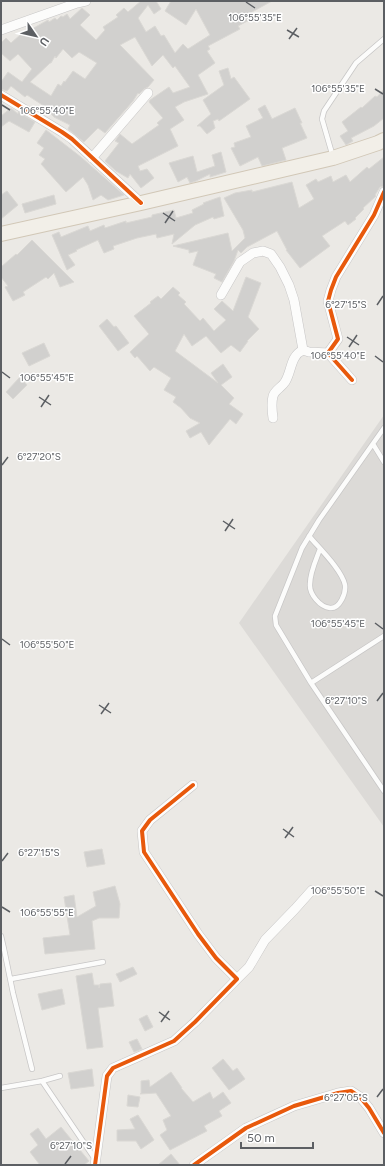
<svg xmlns="http://www.w3.org/2000/svg" width="385" height="1166" font-family="Figtree,sans-serif">
<style>
.industrial{fill:#dcdad7}
.building{fill:#d1d0ce;stroke:#dad8d4;fill-rule:evenodd}
.lines{fill:none;stroke-linecap:round;stroke-linejoin:round}
.lane-casing{stroke:#c7c6c6;stroke-width:6}
.street-casing{stroke:#c7c6c6;stroke-width:10}
.primary-casing{stroke:#d1c7b6;stroke-width:16}
.lane{stroke:#fcfcfb;stroke-width:4.5}
.street{stroke:#fcfcfb;stroke-width:9}
.primary{stroke:#f2efe8;stroke-width:14}
.cycleway-casing{stroke:#fff;stroke-width:6}
.cycleway{stroke:#e8590c;stroke-width:4}
.ticks{fill:none;stroke:#5c5f63;stroke-width:1.5}
.ticks-label{font-size:10px;text-anchor:middle;fill:#5c5f63;stroke:#fff;stroke-width:3;stroke-linejoin:round;paint-order:stroke}
</style>
<rect width="100%" height="100%" fill="#ebe9e5"/>
<path class="industrial" d="M384,415V827L239,623Z"/>
<path class="building" d="M141,1H156L161,9L154,14L148,5L138,18L146,32L155,26L161,36L164,35L175,53L183,44L188,49L210,35L196,9L186,25L165,11L171,1H272L252,12L255,17L238,26L240,29L208,46L210,49L207,51L215,63L198,75L208,94L184,102L175,107L184,120L170,129L178,146L138,166L140,171L147,169L154,178L141,188L130,174L128,178L116,171L117,172L105,161L119,143L115,141L120,134L132,144L159,125L157,123L163,118L149,102L150,100L169,87L173,93L190,87L175,66L173,68L163,55L152,66L135,37L120,45L154,80L148,87L144,89L139,94L138,93L133,101L105,133L98,128L84,142L68,129L70,125L54,117L44,106L27,95L25,97L11,86L7,91L1,89V82L8,72L22,82L32,69L18,54L10,61L1,53V43L6,38L11,43L29,27L30,26L32,29L48,20L49,22L55,18L57,20L61,16L63,17L67,14L70,19L82,8L90,15L80,25L96,40L105,30L103,27L118,17L116,15L124,8L128,12ZM63,49L72,58L79,52L97,63L85,79L73,71L65,82L64,81L61,86L58,84L51,96L30,82L50,63H51L55,56L56,58Z
M228,68L231,79L234,77L250,99L219,121L218,119L213,121L215,128L207,134L200,126H197L211,114L203,100L224,85L219,71Z
M384,89V118L374,126L351,138L353,141L346,145L340,136L348,131L342,122L361,107L362,108L375,96L377,97Z
M265,105L272,119L295,108L302,123H300L307,138L282,148L286,160L262,166L258,157L240,166L231,148L235,147L234,143L251,137L246,126L263,118L258,109Z
M11,108L18,114V112L35,122L29,132L9,121L1,127V116Z
M46,130L81,157L124,195L108,200L101,195L93,200L88,185L83,177L66,192L41,164L45,159L39,155L44,148L37,143Z
M221,152L226,172L210,177V174L196,181L190,183L187,177L178,182L169,163L193,156L197,172L215,166L212,155Z
M384,157V186L380,187L375,195L376,196L363,208L364,209L355,218L356,219L348,225L345,221L322,236L330,246L300,268L286,250H287L277,231L247,247L241,253L238,250L234,261L222,282L214,278L216,274L193,265L198,251L189,253V250L173,246L228,233L232,251L245,238L243,230L224,198L235,193L252,190V192L292,182L299,208L314,199L306,185L316,179L318,182L331,176L333,182L346,175L350,182L367,167L369,169Z
M7,191L18,205L1,219V195Z
M54,195L56,204L25,213L22,204Z
M220,197L224,216L214,219L213,217L195,225L172,244L174,234L157,238L156,234L137,238L113,246L114,249L104,253L98,240L76,250L77,251L68,255L75,265L67,270L52,235L59,232L61,237L88,226L90,231L104,225L105,228L126,221V223L152,217V215L174,210L176,218L193,213L192,210L204,204L203,203Z
M32,240L74,282L60,287L54,273L48,279L46,277L23,292L25,295L13,301L5,287L8,286L1,277V267L16,254L17,255Z
M246,277L261,283L248,317L259,329L247,341H248L240,352L231,345L221,353L206,336L192,346L184,334L175,351L218,383L211,373L223,364L232,377L221,385L234,398L229,404L243,414L236,424L230,419L209,445L201,432L190,438L186,431L200,423L190,418L181,408L173,402L176,397L164,390L171,378L154,367L150,371L137,356L135,358L130,352L149,334L134,316L151,303L150,302L158,296L161,299L173,287L180,293L178,295L186,302L184,304L200,321L203,318L214,331L226,320L214,309L222,301L233,311Z
M107,319L114,327L116,326L129,343L118,351L99,326Z
M44,343L50,356L29,366L22,353Z
M20,377L27,385L13,399L6,392Z
M102,849L105,864L87,867L84,852Z
M115,886L120,904L119,918H99L92,921L95,949L45,954L43,938L70,935L64,897L74,895L77,917L96,906L93,892Z
M133,967L137,974L120,982L116,974Z
M92,973L94,985H99V988L100,984L111,983L114,1006L98,1008L103,1047L87,1049L76,976Z
M62,989L65,1004L42,1010L38,994Z
M147,1015L153,1027L145,1031L139,1019Z
M137,1039L142,1049L134,1052L129,1042Z
M223,1059L233,1071L237,1068L245,1079L229,1090L212,1068Z
M92,1069L94,1086L71,1089L68,1073Z
M171,1072L182,1088H181L193,1102L210,1092L213,1099L223,1092L231,1103L219,1111L222,1116L204,1126L207,1131L170,1150L160,1135L167,1130L163,1120L171,1116L156,1093L140,1094L141,1093V1081L149,1080L150,1087Z
M128,1095L140,1097L138,1107L127,1106Z
M138,1115L154,1140L141,1149L136,1141H117V1130L135,1129L130,1119Z
M61,1127L89,1161L84,1165H40L30,1152L38,1145L30,1134L38,1128L46,1139Z
M171,1154L180,1165H158Z"/>
<g class="lines">
<defs>
<path id="lane" d="M333,157L322,119L324,111L356,63L384,39
M384,428L319,520L302,548L275,616L276,625L311,683L384,791
M373,444L384,462
M309,536C319,548 342,570 345,585C346,593 340,609 330,608C320,607 309,594 310,584C310,572 316,560 320,549
M311,683L384,636
M1,936L4,949
M1,947L4,949L13,993L32,1069
M11,979L103,962
M42,1081L95,1159
M1,1088L42,1081L60,1076"/>
<path id="street" d="M1,30L77,3L86,1
M1,95L62,132L72,139L141,203
M92,158L148,93
M221,295L240,262L253,253L263,251L271,254L280,267L289,285L294,300L303,350L309,352L328,353
M352,380L328,353L338,339L328,301L331,290L336,277L374,215L384,192
M273,418C272,411 271,404 273,396C275,390 282,387 285,382C292,371 290,356 303,350
M237,979L249,967L265,940L295,909L312,890
M95,1165L107,1076L113,1068L174,1041L195,1022L237,979L216,958L198,934L144,852L142,831L150,820L193,785
M194,1165L246,1128L294,1106L338,1093L351,1091L360,1097L369,1108L384,1133"/>
<path id="primary" d="M1,234L141,203L333,158L378,143L384,140"/>
</defs>
<use href="#lane" class="lane-casing"/>
<use href="#street" class="street-casing"/>
<use href="#primary" class="primary-casing"/>
<use href="#lane" class="lane"/>
<use href="#street" class="street"/>
<use href="#primary" class="primary"/>
<defs>
<path id="cycleway" d="M1,95L62,132L72,139L141,203
M352,380L328,353L338,339L328,301L331,290L336,277L374,215L384,192
M95,1165L107,1076L113,1068L174,1041L195,1022L237,979L216,958L198,934L144,852L142,831L150,820L193,785
M194,1165L246,1128L294,1106L338,1093L351,1091L360,1097L369,1108L384,1133"/>
</defs>
<use href="#cycleway" class="cycleway-casing"/>
<use href="#cycleway" class="cycleway"/>
</g>
<path class="ticks" d="M246,2L255,8M287,30L299,37M289,39L297,28M375,89L383,94M2,105L10,110M163,213L175,221M165,223L173,211M377,305L383,296M347,337L359,345M349,347L357,335M375,356L383,362M2,372L10,378M39,397L51,405M41,407L49,395M2,465L8,457M223,521L235,529M225,531L233,519M375,623L383,629M2,639L10,645M377,701L383,693M99,705L111,713M101,714L109,703M283,829L294,837M285,838L293,827M2,861L8,853M375,891L383,896M2,907L10,912M159,1012L170,1020M161,1022L169,1011M377,1097L383,1089M65,1164L71,1156"/>
<g class="ticks-label">
<text x="255" y="21">106°55'35"E</text>
<text x="338" y="92">106°55'35"E</text>
<text x="47" y="114">106°55'40"E</text>
<text x="346" y="308">6°27'15"S</text>
<text x="338" y="359">106°55'40"E</text>
<text x="47" y="381">106°55'45"E</text>
<text x="39" y="460">6°27'20"S</text>
<text x="338" y="627">106°55'45"E</text>
<text x="47" y="648">106°55'50"E</text>
<text x="346" y="704">6°27'10"S</text>
<text x="39" y="856">6°27'15"S</text>
<text x="338" y="894">106°55'50"E</text>
<text x="47" y="916">106°55'55"E</text>
<text x="346" y="1101">6°27'05"S</text>
<text x="71" y="1149">6°27'10"S</text>
</g>
<rect width="385" height="1166" fill="none" stroke="#5c5f63" stroke-width="4"/>
<g transform="translate(36 36) rotate(124)" stroke="#ffffff" stroke-width="3" paint-order="stroke">
<path d="M0-3L7 15L0 10L-7 15Z" fill="#5c5f63"/>
<text y="-6" font-size="11" font-weight="bold" text-anchor="middle" fill="#5c5f63">U</text>
</g>
<path d="M241 1142v6h72v-6" fill="none" stroke="#5c5f63" stroke-width="2"/>
<text x="247" y="1142" font-size="12" fill="#5c5f63" stroke="#ffffff" stroke-width="3" paint-order="stroke">50 m</text>
</svg>
